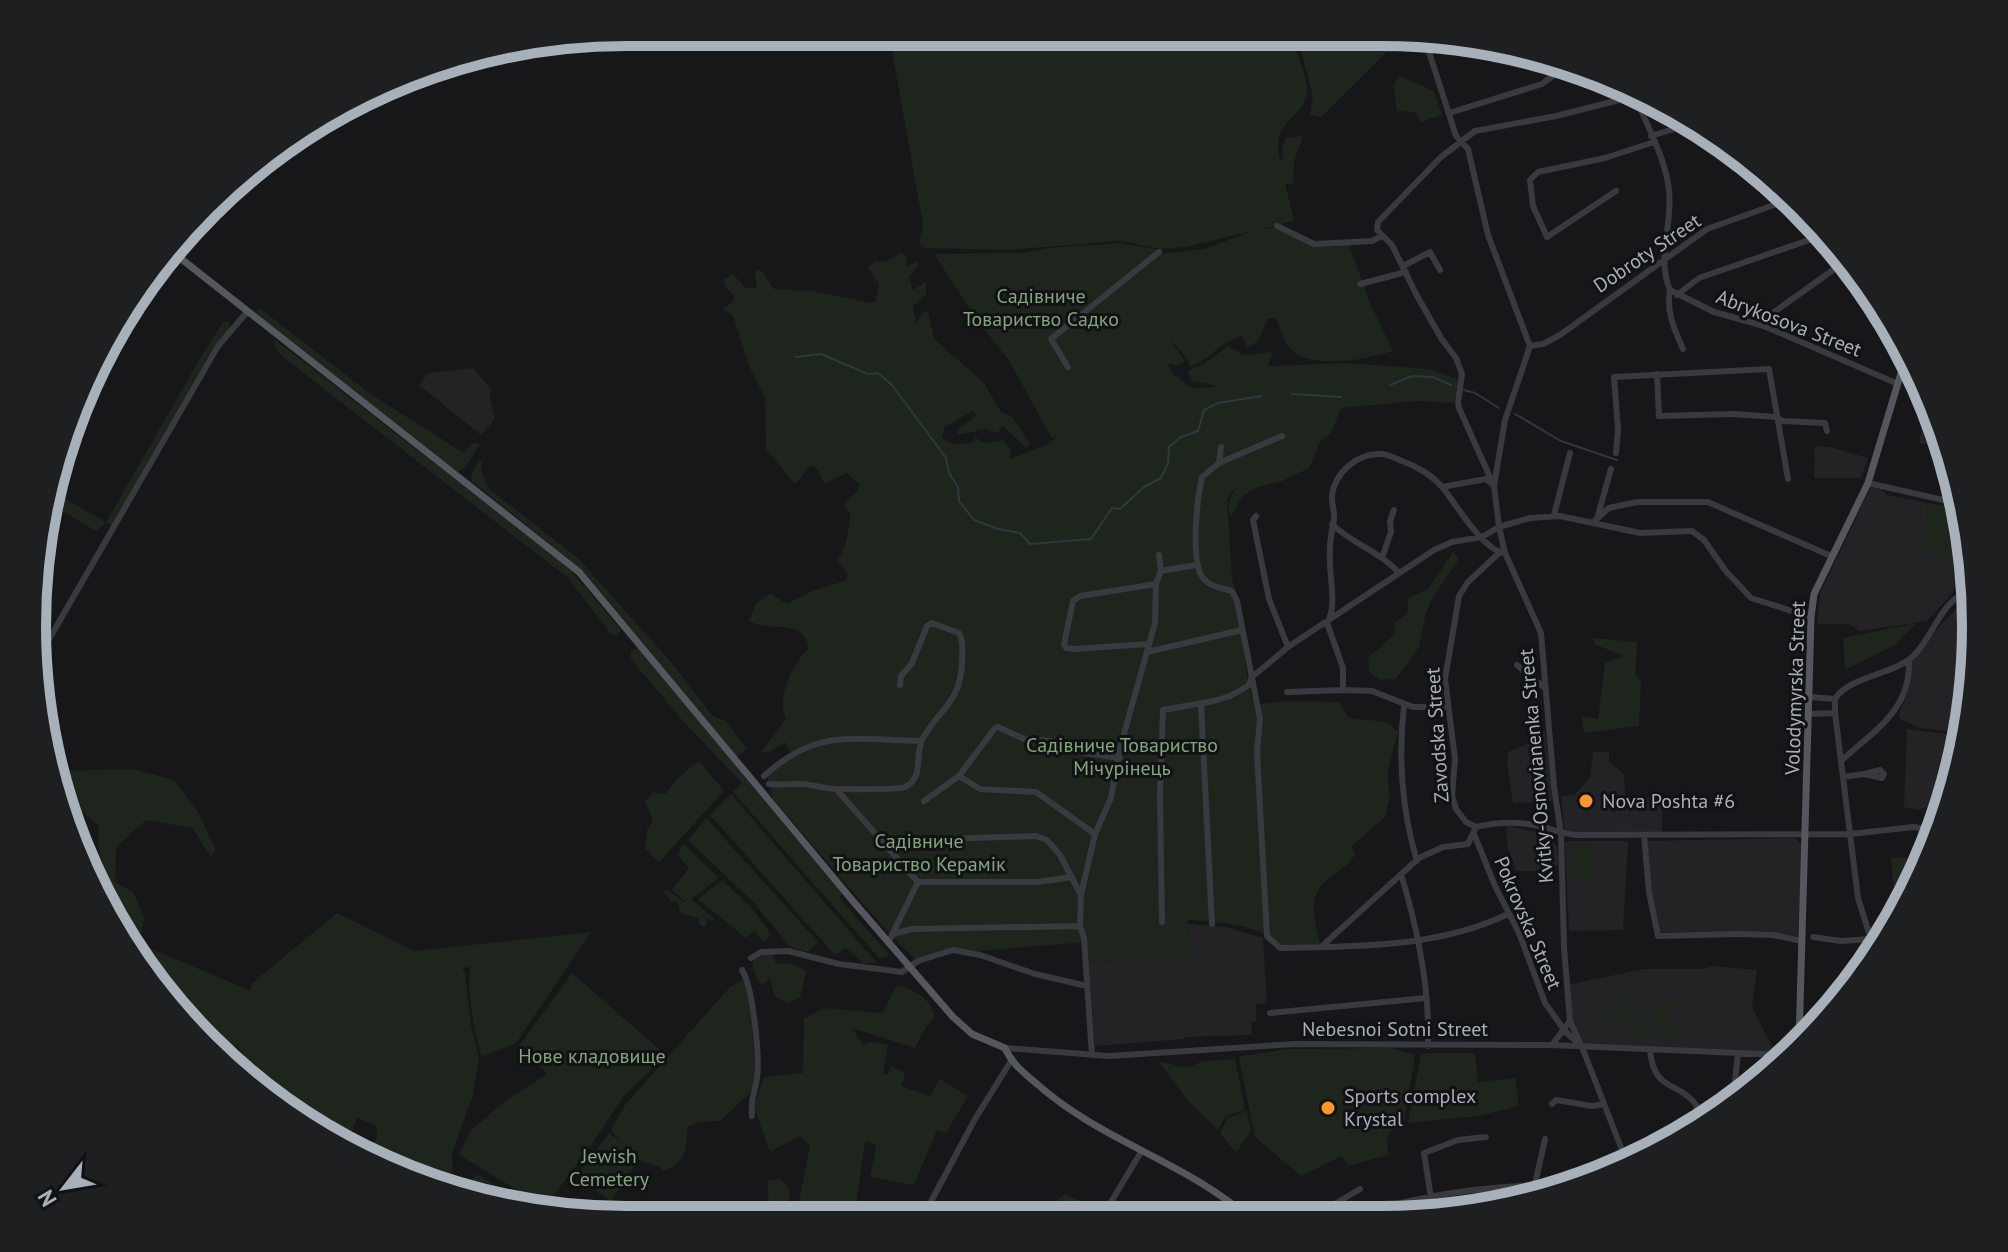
<svg xmlns="http://www.w3.org/2000/svg" width="2008" height="1252" font-family="'PT Sans',sans-serif">
<style>
.built{fill:#232326}
.green{fill:#1d251d}
.lines{fill:none;stroke-linecap:round;stroke-linejoin:round}
.stream{stroke:#2c393e;stroke-width:2}
.minor{stroke:#383a3f;stroke-width:6}
.major{stroke:#54575e;stroke-width:7}
.poi-dot{fill:#fc962c;stroke:#121214;stroke-width:3}
.labels{text-anchor:middle;dominant-baseline:central;stroke-width:6;stroke-linejoin:round;paint-order:stroke}
.street-label{font-size:20px;fill:#a8b0ba;stroke:#121214}
.park-label{font-size:20px;fill:#82a67e;stroke:#121214}
.poi-label{font-size:20px;fill:#a8b0ba;stroke:#121214;text-anchor:start}
.rim{fill:none;stroke:#a8b0ba;stroke-width:10}
</style>
<rect width="100%" height="100%" fill="#171719"/>
<path class="built" d="M473,368L492,391L489,396L495,419L481,435L419,385L428,373Z
M1928,398L1945,435L1948,449L1919,443Z
M1815,446L1830,447L1868,458L1861,478H1814Z
M1871,487L1882,489L1886,495L1928,503L1922,545L1959,579L1951,595L1927,621L1860,631L1848,624H1817L1820,593Z
M1973,599L1975,665L1963,733L1920,728L1900,719L1899,714L1909,688L1911,663L1943,622L1966,600Z
M1907,729L1963,736L1954,784L1938,790V803L1919,810L1904,807Z
M1545,730L1552,801L1513,803L1507,764L1508,752L1527,744L1536,731Z
M1593,752H1609V762L1624,774L1625,798H1663L1662,835L1565,834L1561,796L1575,794L1590,778Z
M1506,825L1542,833L1552,840L1557,846L1559,866L1546,867L1543,871H1516L1507,845Z
M1795,838L1801,845L1798,936L1734,932H1659L1650,894L1645,841Z
M1569,841H1628L1623,930L1569,931L1565,843Z
M1187,924L1225,927L1263,938L1267,1003L1256,1004V1021L1251,1022L1252,1035L1185,1037L1184,1039L1095,1046L1089,963L1193,955Z
M1714,966L1757,970L1752,1007L1772,1046V1055L1582,1047L1572,1028L1567,985L1644,969H1702Z"/>
<path class="green" d="M889,34L1291,36C1296,51 1307,76 1307,90C1308,118 1267,120 1281,162L1284,157L1282,151L1285,138L1302,136C1301,146 1295,155 1294,164C1294,172 1294,177 1292,185L1285,183L1294,221L1186,247L1161,249L1120,241L1008,250L925,248L919,243L923,224Z
M1297,36L1402,37L1321,117L1310,115L1313,96Z
M1400,76L1434,91L1442,115L1421,122L1415,112L1397,111L1393,85Z
M1277,227L1313,245L1348,242L1370,303L1393,351C1366,359 1311,372 1289,347C1283,340 1280,327 1276,318L1267,319L1259,340L1248,348L1242,336C1218,343 1212,358 1190,367L1188,360L1169,338L1185,361L1178,366L1168,364L1173,374L1192,388L1214,387L1213,385L1191,381L1188,371L1204,364L1228,346L1244,355L1273,352L1268,366L1344,363L1430,369L1459,380L1454,403L1417,401L1341,408L1331,433L1320,442L1309,468L1282,481L1254,488L1242,497L1231,516C1224,503 1233,494 1239,483L1227,499L1232,579L1237,598L1248,683L1255,705L1285,701L1339,702L1349,718L1387,722L1398,732L1388,769L1389,801L1385,817L1352,846L1355,855C1346,867 1337,872 1326,881C1305,899 1316,923 1321,947L1282,946C1261,924 1219,922 1189,920L1187,924L1193,955L1089,963L1087,942L977,951L955,948L915,959L892,937L773,799L767,775L791,753L785,742L770,752H761L786,719C776,697 793,663 809,648C803,617 772,633 749,621C754,608 756,599 771,594L787,604L810,592L847,580V572L837,561C846,548 850,528 850,512L844,507C848,497 859,495 860,483H857L847,473L824,484L819,471L811,465L795,484L766,449L765,398L749,366L733,316L722,309L733,302L734,296L725,286L724,279L733,274L746,288H757L755,274L757,270L762,271L774,289L812,291L871,303L876,301L879,284L868,268L875,261L884,262L901,253L907,256L906,266L917,262L919,266L909,276L913,290L926,282V295L913,306L916,324L922,312L928,311L934,339L984,383L1001,412L1011,416L1030,443L1026,448L1003,426L997,433L985,429L958,435L957,430L976,416L973,411L945,427L942,437L952,444L972,443L975,437C983,445 994,442 1004,440L1011,451L1009,459L1047,445L1057,437H1051L1010,362L977,320L934,254L1022,253L1048,248L1120,243L1161,250V254L1204,249L1256,230Z
M258,307L372,395L464,453L473,443L480,444L465,468L458,472L256,314Z
M229,321L230,327L212,349L113,523L110,525L106,522L202,355L223,322Z
M274,339L567,566L621,630L618,636L612,635L568,578L284,358L276,349Z
M484,458L481,469L488,488L578,558L670,661L713,716L726,721L747,749L737,757L734,753L586,574L472,481C470,471 476,464 484,458Z
M52,491L106,522L96,531L50,504Z
M1928,503L1962,508L1971,549L1972,581L1959,579L1922,545Z
M1453,552L1459,559L1431,600L1425,617L1419,647L1396,679L1379,680L1369,671L1368,658L1396,633L1394,624L1407,613L1409,598L1428,589Z
M1916,623L1895,645L1845,670L1843,638Z
M1593,638L1637,642L1635,675L1641,681L1639,726L1584,733L1581,716L1598,719L1605,663L1624,656L1594,644Z
M638,648L842,894L839,897L890,956L879,958L733,792L742,783L682,720L631,659V651Z
M699,761L724,791L659,862L645,849L647,830L653,821L645,801L653,792L665,794L680,776Z
M133,769L174,780L198,812L216,850L211,857L192,828L146,820L116,847L115,882L133,892L144,917L140,944L251,991L250,985L337,913L414,951L591,932L516,1043L481,1057C474,1027 467,998 470,967L462,968L465,972L471,1026L479,1057L473,1095L452,1153L453,1169L440,1186L398,1175L367,1157L377,1137L376,1126L357,1118L350,1137L361,1145L358,1151L264,1097L246,1078L253,1066L237,1046L214,1044L132,956L122,934L126,928L100,869L98,826L55,786L52,779L54,771Z
M731,794L877,963H863L846,948L835,955L710,815Z
M706,818L818,942L808,952L790,947L754,903L688,840Z
M684,844L719,878L691,899L715,919L712,922L708,918L705,927L700,925L698,918L685,915L679,909V905L676,901L671,902L663,890H668L683,902L689,900H683L672,890L689,868L677,854Z
M1572,844L1594,845L1592,879H1570Z
M1921,857V872L1908,900L1907,896L1894,895L1891,858Z
M722,880L750,906L771,934L764,942L754,931L746,938L698,899Z
M765,953L773,954L776,964C788,962 797,964 806,972L800,998L787,1003L774,996L770,978L762,985C755,978 752,969 753,960Z
M572,973L666,1055L624,1096L592,1144L545,1207L459,1155L470,1131L504,1102L547,1074L519,1046Z
M745,979L752,1023L755,1078L750,1093L720,1121L699,1122L687,1127C687,1149 687,1161 664,1171L659,1167L639,1160L611,1201L577,1176L609,1133L620,1141L611,1130L625,1105L730,987Z
M897,985C917,991 930,997 935,1018L926,1027L915,1048L852,1028L863,1045L870,1042L888,1045L883,1074L888,1075L891,1066L903,1072L905,1077L901,1086L930,1096L940,1079L968,1096L946,1133L937,1130L914,1185L870,1177L876,1145L865,1141L856,1205L850,1216H801L798,1207L810,1145L800,1136L770,1152L754,1107L764,1077L803,1073L804,1019L823,1008L882,1013Z
M1620,996H1630V1010L1642,1017L1643,1028H1651L1654,1033L1649,1036L1647,1041L1630,1039V1019L1623,1018L1620,1022H1597L1600,1018L1609,1017L1613,1008L1618,1006Z
M1666,999L1676,1004L1668,1013V1023H1681L1682,1026L1680,1032L1671,1034L1670,1044L1665,1042V1037L1652,1022L1653,1002Z
M1391,1048L1415,1055L1404,1121L1387,1135L1388,1155L1348,1166L1342,1156L1301,1176L1255,1137L1239,1059L1242,1056L1289,1049Z
M1421,1053H1475L1478,1082L1515,1078L1519,1106L1479,1116L1408,1123Z
M1235,1059L1245,1110L1225,1117L1218,1130L1188,1101L1158,1061L1187,1068L1203,1061Z
M1247,1111L1251,1131L1236,1152L1220,1134L1227,1118Z
M477,1174L516,1199L515,1206L460,1191Z
M781,1179L789,1188V1216H770L767,1181Z
M1065,1194L1101,1210L1109,1217H1053L1058,1200Z"/>
<g class="lines">
<path class="stream" d="M796,357L821,354L868,374L878,373L892,385L946,458L949,473L958,487L959,501L974,520L998,529L1020,533L1030,544L1091,539L1112,508L1120,509L1144,487L1161,478L1168,463L1169,447L1181,437L1198,431L1204,410L1218,403L1262,396
M1390,385L1412,376L1433,377L1451,385
M1464,390L1475,393L1499,408
M1292,394L1341,397
M1515,414L1561,441L1617,460"/>
<path class="minor" d="M1497,50L1501,48
M1429,52L1456,136L1468,149L1488,235L1530,346L1505,420L1494,486L1499,527L1505,553L1541,633L1554,787L1561,834L1564,947L1570,1021L1552,1045
M1633,91C1645,123 1666,157 1669,191C1673,224 1656,258 1670,290L1714,312L1764,326L1898,384
M1449,113L1542,84L1566,66
M1651,136L1690,124
M1616,191L1547,237L1533,206L1530,180L1538,172L1605,158L1654,142
M1277,226L1314,244L1372,241L1382,236
M1403,266L1430,252L1440,270
M1360,284L1406,272
M1670,290C1666,312 1674,329 1683,349
M1677,295L1699,278L1812,239
M1764,326L1770,315L1847,260
M1530,346L1543,344L1560,335L1707,229L1791,199
M1068,367L1051,339L1159,252
M1657,374L1659,416L1734,414L1776,417L1783,421L1825,423L1827,431
M1282,436L1219,463L1202,477C1197,499 1190,561 1203,578C1210,587 1222,588 1232,591L1237,601L1260,719L1257,752L1267,936L1280,948C1357,946 1438,948 1508,914
M1616,453L1618,429L1614,377L1769,369L1788,479
M1219,463L1221,447
M1868,483L1961,504
M1493,484L1459,408L1458,402L1462,374L1456,358L1441,338L1416,294L1392,245L1377,230L1378,222L1441,157L1475,131L1556,116L1635,96
M1442,487L1486,479L1492,484
M1554,515L1570,453
M1598,515L1611,469
M1256,516L1253,520L1269,599L1288,647
M1592,523L1609,508L1637,502H1708L1831,556
M1332,524C1352,544 1381,552 1399,573
M1382,558L1391,532L1390,521L1394,510
M1161,571L1196,565
M1148,644L1074,649L1066,648L1064,644L1073,601L1080,596L1156,584
M1147,652L1242,630
M40,655L218,346L247,312
M1517,665L1545,688
M1343,690L1372,691L1413,707H1448
M1287,692L1343,690V668L1327,623C1337,607 1330,581 1330,562C1329,548 1331,533 1334,520C1335,511 1331,503 1332,495C1335,473 1356,454 1379,454C1386,453 1395,458 1402,461C1417,466 1433,476 1443,488C1456,504 1484,552 1505,553
M1835,699C1848,677 1891,675 1911,658C1933,640 1941,596 1972,591
M1201,704L1212,924
M1404,706C1398,756 1402,812 1417,861
M1835,713L1858,898L1875,952
M1809,714L1835,713V699L1810,697
M1842,760C1875,730 1911,710 1909,660
M764,776C817,727 855,740 921,741
M959,776L980,789L1036,792L1095,834
M1843,777L1864,774L1882,778L1884,774L1880,770L1864,774
M769,784C779,785 789,784 800,784C812,784 824,789 837,789C846,789 900,790 905,787C925,777 914,753 923,738C941,707 960,703 962,663C962,652 964,642 959,633L932,623L927,626L912,663L901,676L900,685
M836,789L918,882L888,943
M924,801L959,776L995,728L998,727L1024,739L1073,743L1079,752L1120,758
M1476,827L1466,822L1456,809L1452,796L1455,759L1445,679L1459,596L1468,582L1499,553
M1474,834L1495,886L1519,933L1545,1003L1565,1031L1582,1047L1622,1150L1625,1166
M1644,835L1649,892L1658,936L1738,934L1773,935L1802,941
M881,841L1036,836L1047,840L1060,855L1081,895L1080,926L1084,938L1092,1055
M1401,874C1418,930 1430,987 1428,1046
M918,882H1038L1072,877
M1081,895L1095,834L1111,798L1120,748L1155,623L1156,584L1161,571L1159,555
M1162,922L1160,795L1163,710L1214,701L1230,696L1248,686L1252,677L1288,647L1434,550L1452,542L1482,537L1499,527L1530,518L1560,516L1640,533L1692,531L1704,540L1725,570L1751,598L1811,617
M893,934L912,929L1080,926
M1813,937L1841,941L1870,939
M1321,947L1419,858L1443,847L1468,844L1476,827C1497,822 1518,821 1539,826C1552,829 1563,834 1576,835L1851,834L1913,827L1937,830
M751,958L761,952L788,951L839,964L902,972L918,961L953,950L980,955L1035,974L1087,986
M742,970C753,987 760,1057 757,1078C755,1092 750,1101 752,1116
M1270,1013L1426,998
M1570,1021L1580,1043
M1005,1048L1109,1056L1294,1044L1552,1045L1786,1055
M1650,1050C1654,1093 1678,1080 1697,1106L1695,1127
M1738,1053L1735,1081L1738,1100
M1552,1104L1556,1100L1592,1106L1604,1104
M1535,1184L1545,1139
M918,1217L926,1211L975,1119L1011,1061
M1102,1217L1141,1152
M1434,1217L1424,1153L1458,1140L1486,1137
M1323,1218L1328,1208L1360,1189
M1350,1218C1423,1192 1501,1184 1578,1184
M1395,1219L1434,1210L1528,1199L1534,1194L1537,1184"/>
<path class="major" d="M170,250L579,572L852,900L953,1017L972,1034L1005,1048C1012,1064 1024,1073 1037,1084C1101,1141 1188,1163 1249,1218
M1799,1042L1811,617L1814,594L1868,483L1907,353"/>
</g>
<g class="poi-dot">
<circle cx="1586" cy="801" r="8"/>
<circle cx="1328" cy="1108" r="8"/>
</g>
<g class="labels">
<g class="street-label">
<text transform="translate(1647 253) rotate(-34)">Dobroty Street</text>
<text transform="translate(1789 323) rotate(21)">Abrykosova Street</text>
<text transform="translate(1795 688) rotate(-88)">Volodymyrska Street</text>
<text transform="translate(1437 735) rotate(-94)">Zavodska Street</text>
<text transform="translate(1536 766) rotate(-95)">Kvitky-Osnovianenka Street</text>
<text transform="translate(1528 923) rotate(67)">Pokrovska Street</text>
<text x="1395" y="1029">Nebesnoi Sotni Street</text>
</g>
<g class="park-label">
<text x="1041" y="296">Садівниче<tspan x="1041" dy="23">Товариство Садко</tspan></text>
<text x="1122" y="745">Садівниче Товариство<tspan x="1122" dy="23">Мічурінець</tspan></text>
<text x="919" y="841">Садівниче<tspan x="919" dy="23">Товариство Керамік</tspan></text>
<text x="592" y="1056">Нове кладовище</text>
<text x="609" y="1156">Jewish<tspan x="609" dy="23">Cemetery</tspan></text>
</g>
<g class="poi-label">
<text x="1602" y="801">Nova Poshta #6</text>
<text x="1344" y="1096">Sports complex<tspan x="1344" dy="23">Krystal</tspan></text>
</g>
</g>
<path d="M0 0H2008V1252H0ZM626 46H1382A580 580 0 0 1 1962 626V626A580 580 0 0 1 1382 1206H626A580 580 0 0 1 46 626V626A580 580 0 0 1 626 46Z" fill="#1e1f21" fill-rule="evenodd"/>
<path class="rim" d="M626 46H1382A580 580 0 0 1 1962 626V626A580 580 0 0 1 1382 1206H626A580 580 0 0 1 46 626V626A580 580 0 0 1 626 46Z"/>
<g transform="translate(64 1188) rotate(239)" stroke="#121214" stroke-width="6" paint-order="stroke">
<path d="M0-6L14 30L0 20L-14 30Z" fill="#a8b0ba"/>
<text y="-12" font-size="22" font-weight="bold" text-anchor="middle" fill="#a8b0ba">N</text>
</g>
</svg>
